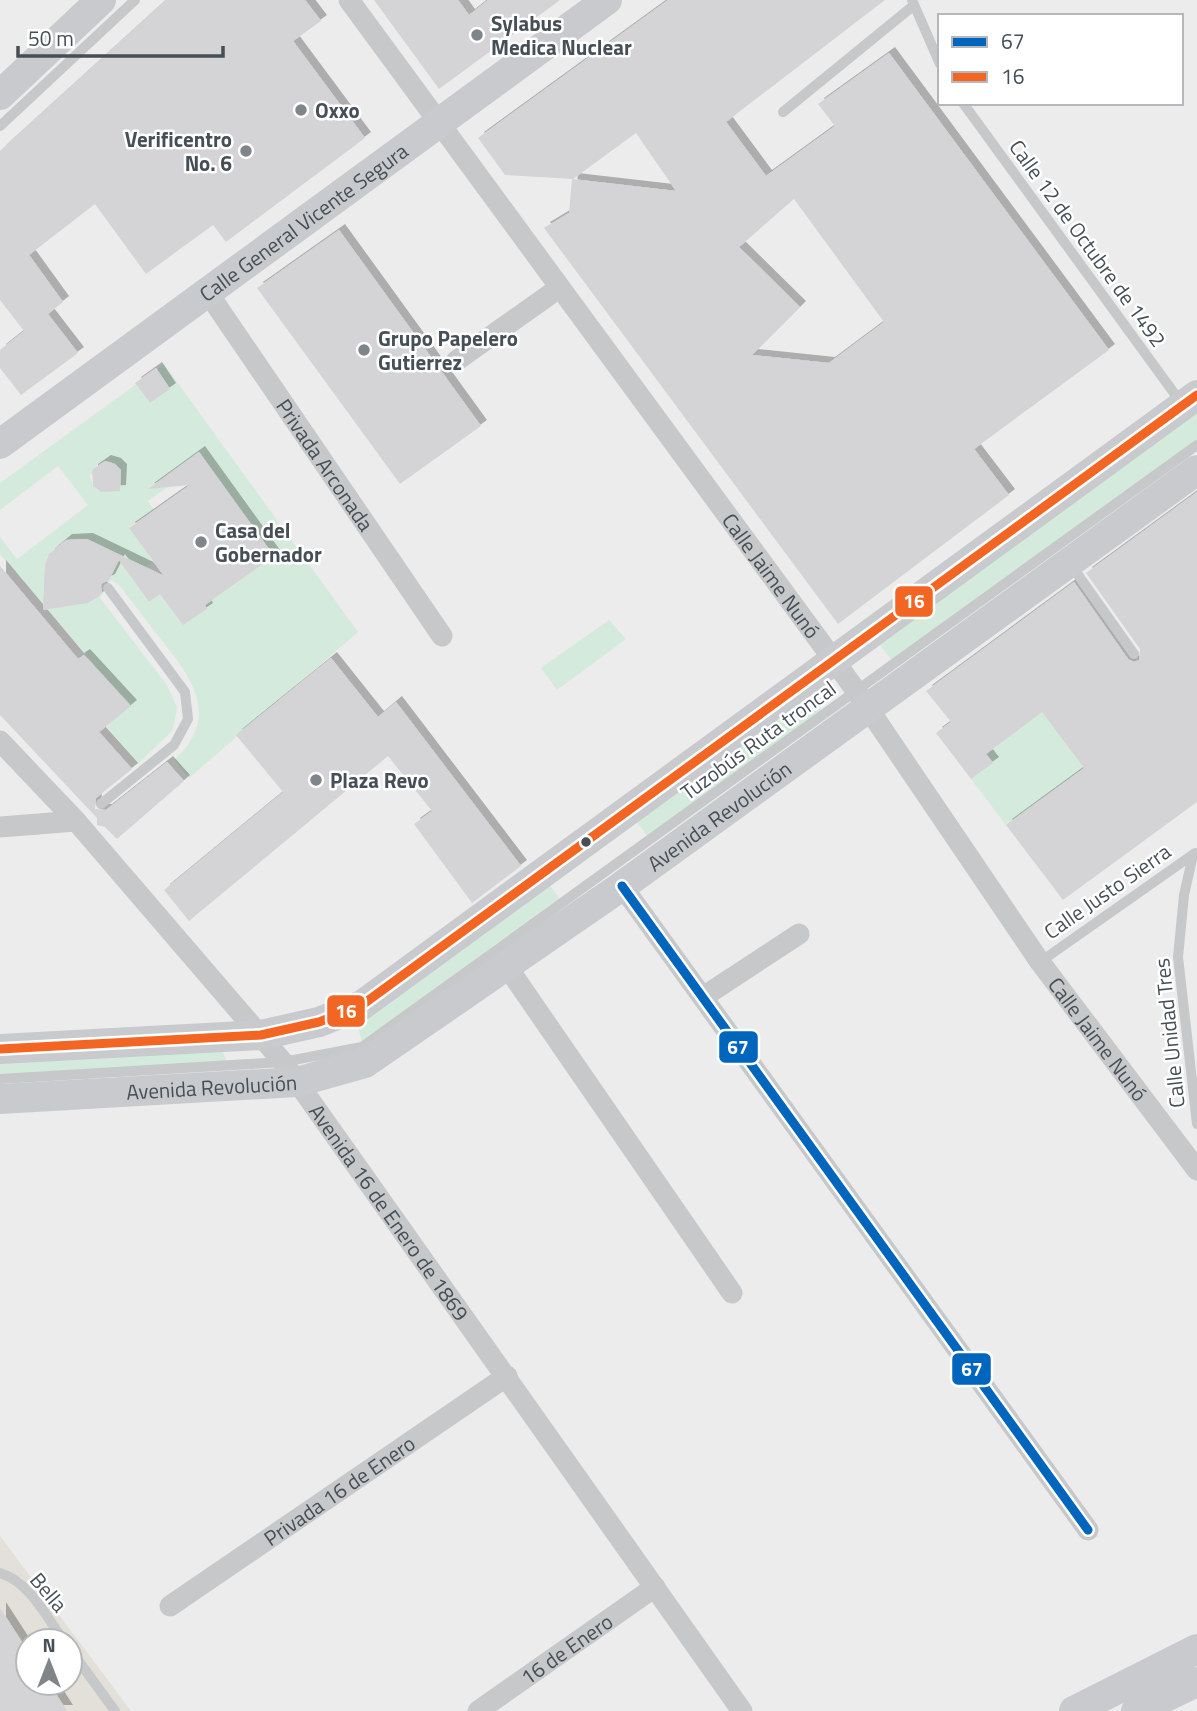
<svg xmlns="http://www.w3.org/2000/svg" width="1197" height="1711" font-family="'Titillium Web',sans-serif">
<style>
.commercial{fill:#e3e0d9;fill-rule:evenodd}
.green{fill:#d3eadc;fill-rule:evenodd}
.building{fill:#d4d4d7;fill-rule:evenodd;filter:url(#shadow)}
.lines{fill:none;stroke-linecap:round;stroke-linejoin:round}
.lane{stroke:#c7c8ca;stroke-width:10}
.street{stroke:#c7c8ca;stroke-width:21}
.secondary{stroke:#c8cacd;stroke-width:30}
.bus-1-casing{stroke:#fff;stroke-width:14}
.bus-2-casing{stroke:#fff;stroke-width:14}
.bus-1{stroke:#0065bd;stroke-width:9}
.bus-2{stroke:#f26522;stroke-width:9}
.poi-dot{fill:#80858a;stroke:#fff;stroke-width:2.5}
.bus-dot{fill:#464e56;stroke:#fff;stroke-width:2.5}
.labels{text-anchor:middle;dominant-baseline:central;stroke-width:5;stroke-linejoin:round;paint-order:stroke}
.poi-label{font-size:21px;font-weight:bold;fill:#464e56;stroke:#fff;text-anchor:start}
.street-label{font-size:21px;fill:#464e56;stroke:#fff}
.line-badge{stroke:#fff;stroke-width:2.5}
.badge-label{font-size:19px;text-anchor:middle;font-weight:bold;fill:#fff}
</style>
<defs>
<filter id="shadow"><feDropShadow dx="6" dy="-6" stdDeviation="0" flood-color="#0004"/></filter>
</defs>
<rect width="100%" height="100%" fill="#edecec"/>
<path class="commercial" d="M0,1536L131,1711H0ZM28,1641H70V1683H28Z"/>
<path class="green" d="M164,364L358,632L189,778L174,760C220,718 194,681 163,642C148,623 134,604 119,585L111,580L100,598L167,685L177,707L173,730L138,764L106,726L130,706L0,554V537L17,559L88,505L58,466L0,510V483ZM158,372L170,389L150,403L138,387ZM199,452L273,556L205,605L206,609L183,625L160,594L149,602L132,578L153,562L129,527L154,510L148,501L175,482L170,473ZM110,461L119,468L121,482L116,490L101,492L93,486L90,476L99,463ZM76,538L86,539L111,570L105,590L88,603L48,587C39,563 50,543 76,538Z
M1197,412V440L894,663L880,645Z
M609,620L626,639L557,690L541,668Z
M811,697L823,713L648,837L636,821Z
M1043,711L1084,768L1006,825L971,779L993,763L980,744Z
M548,883L559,898L362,1042L357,1024Z
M220,1047L227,1061L0,1075V1060Z"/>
<path class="building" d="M166,0H305L321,21L293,41L365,138L226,242L213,225L146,274L95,204L29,255L63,302L48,314L78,353L21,395L0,368V350L24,331L0,300V151Z
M374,0H458L469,15L488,0H560L439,89Z
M668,0H885L726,122L766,176L835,126L818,104L889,53L1109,350L974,449L1009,495L838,624L544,228L569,213L572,179L676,191L636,133L573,179L505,175L478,138ZM794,199L884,322L829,363L752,355L800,307L739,247Z
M339,230L481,426L400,484L257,288Z
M156,368L170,389L150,403L135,383Z
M199,452L274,556L205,605L207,609L183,625L160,594L149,602L119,560L109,580L101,584L102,593L98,597L88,603L43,610L45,565L49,554L66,540L87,539L164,576L129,528L190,485L148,489Z
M105,461L115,464L121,470L120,491L101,492L93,486L92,470Z
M1197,492V802L1063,900L1006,825L1084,768L1042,712L986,754L993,763L971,779L936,733L951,722L926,691L1074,582L1128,659L1134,662L1139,660L1140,649L1086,573Z
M0,566L78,659L84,655L131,706L99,732L132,769L96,798L95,809L106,810L167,762L184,781L117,839L105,827L97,825V818L0,715Z
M331,658L378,717L396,702L521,866L472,903L414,824L432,811L388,756L189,921L164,890L283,792L236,735Z
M0,1608L28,1651V1683H49L67,1711H0Z"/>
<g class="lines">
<path class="lane" d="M912,0L940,64
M963,103L1182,404
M783,112L913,6
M0,126L135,0
M1071,565L1134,654
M101,804L174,745L188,719L185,692L108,588
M1193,855L1184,895L1178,957L1197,1124
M1040,962L1195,853
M0,1079L283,1062L362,1047L1197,445
M0,1573C29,1581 47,1618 64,1641
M70,1649L115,1711"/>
<g class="street">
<path id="s1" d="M349,0L857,692L1040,962L1197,1170"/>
<path id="s2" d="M208,293L442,636"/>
<path d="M456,361L559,288"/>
<path id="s3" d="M0,741L76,821L283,1062L742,1711"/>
<path d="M0,827L76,821"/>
<path d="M622,886L1088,1530"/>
<path d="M508,968L732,1293"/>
<path d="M703,997L799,934"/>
<path id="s4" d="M170,1606L507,1376"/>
<path id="s5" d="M478,1711L655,1587"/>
</g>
<g class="secondary">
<path d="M0,95L101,0"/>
<path id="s6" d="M0,444L607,0"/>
<path d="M0,1049L261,1035L319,1022L362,1005L1197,395"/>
<path id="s7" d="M0,1099L297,1082L365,1063L622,886L1197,470"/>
<path d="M1074,1711L1197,1649"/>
<path d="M1136,1711L1197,1682"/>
</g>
<defs>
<path id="bus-1" d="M622,886L1088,1530"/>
<path id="bus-2" d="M0,1049L261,1035L319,1022L362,1005L1197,395"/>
</defs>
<use href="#bus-1" class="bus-1-casing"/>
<use href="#bus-2" class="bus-2-casing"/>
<use href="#bus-1" class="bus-1"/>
<use href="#bus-2" class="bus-2"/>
</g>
<g class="poi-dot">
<circle cx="477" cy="35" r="7"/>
<circle cx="301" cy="110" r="7"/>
<circle cx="246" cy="151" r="7"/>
<circle cx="364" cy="350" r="7"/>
<circle cx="201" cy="542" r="7"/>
<circle cx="316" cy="780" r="7"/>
</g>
<circle class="bus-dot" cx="586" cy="842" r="6"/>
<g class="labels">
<g class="poi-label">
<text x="491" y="23">Sylabus<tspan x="491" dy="24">Medica Nuclear</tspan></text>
<text x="315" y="110">Oxxo</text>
<text x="232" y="139" text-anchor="end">Verificentro<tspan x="232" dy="24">No. 6</tspan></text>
<text x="378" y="338">Grupo Papelero<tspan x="378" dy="24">Gutierrez</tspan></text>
<text x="215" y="530">Casa del<tspan x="215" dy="24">Gobernador</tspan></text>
<text x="330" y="780">Plaza Revo</text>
</g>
<g class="street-label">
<text stroke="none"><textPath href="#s6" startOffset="376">Calle General Vicente Segura</textPath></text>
<text transform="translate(1088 243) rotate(54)">Calle 12 de Octubre de 1492</text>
<text stroke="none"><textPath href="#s2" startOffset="208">Privada Arconada</textPath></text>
<text stroke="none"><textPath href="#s1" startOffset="714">Calle Jaime Nunó</textPath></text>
<text transform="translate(758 740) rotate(-36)">Tuzobús Ruta troncal</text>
<text stroke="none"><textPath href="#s7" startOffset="800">Avenida Revolución</textPath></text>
<text transform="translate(1107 891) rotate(-35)">Calle Justo Sierra</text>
<text transform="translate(1169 1033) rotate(-96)">Calle Unidad Tres</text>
<text stroke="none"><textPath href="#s1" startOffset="1281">Calle Jaime Nunó</textPath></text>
<text stroke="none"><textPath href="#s7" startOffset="212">Avenida Revolución</textPath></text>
<text stroke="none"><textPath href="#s3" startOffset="612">Avenida 16 de Enero de 1869</textPath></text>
<text stroke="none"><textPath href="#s4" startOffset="205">Privada 16 de Enero</textPath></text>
<text transform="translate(49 1592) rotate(50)">Bella</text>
<text stroke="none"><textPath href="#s5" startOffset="108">16 de Enero</textPath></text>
</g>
</g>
<g class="line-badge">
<rect x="894" y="585" width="40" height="33" rx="7" fill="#f26522"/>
<rect x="326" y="994" width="40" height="34" rx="7" fill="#f26522"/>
<rect x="718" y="1030" width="41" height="34" rx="7" fill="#0065bd"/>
<rect x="951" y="1352" width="41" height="34" rx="7" fill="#0065bd"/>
</g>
<g class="badge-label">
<text x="914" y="608">16</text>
<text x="346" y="1018">16</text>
<text x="738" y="1054">67</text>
<text x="972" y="1376">67</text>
</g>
<rect x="938" y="14" width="245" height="91" fill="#ffffff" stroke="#b5b8bb" stroke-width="2"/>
<rect x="952" y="37" width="35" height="10" fill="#0065bd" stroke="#b5b8bb" stroke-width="2"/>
<text x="1001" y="49" font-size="21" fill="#464e56">67</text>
<rect x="952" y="72" width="35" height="10" fill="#f26522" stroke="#b5b8bb" stroke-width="2"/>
<text x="1001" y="84" font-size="21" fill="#464e56">16</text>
<g transform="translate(49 1662)"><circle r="33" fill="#ffffff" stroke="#b5b8bb" stroke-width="2"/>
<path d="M0-5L12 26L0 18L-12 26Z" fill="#80858a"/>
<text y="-10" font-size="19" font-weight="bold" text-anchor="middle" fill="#464e56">N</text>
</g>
<path d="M18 46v10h205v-10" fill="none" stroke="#464e56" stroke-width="3.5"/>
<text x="28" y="46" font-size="21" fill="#464e56" stroke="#ffffff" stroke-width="5" paint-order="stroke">50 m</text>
</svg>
